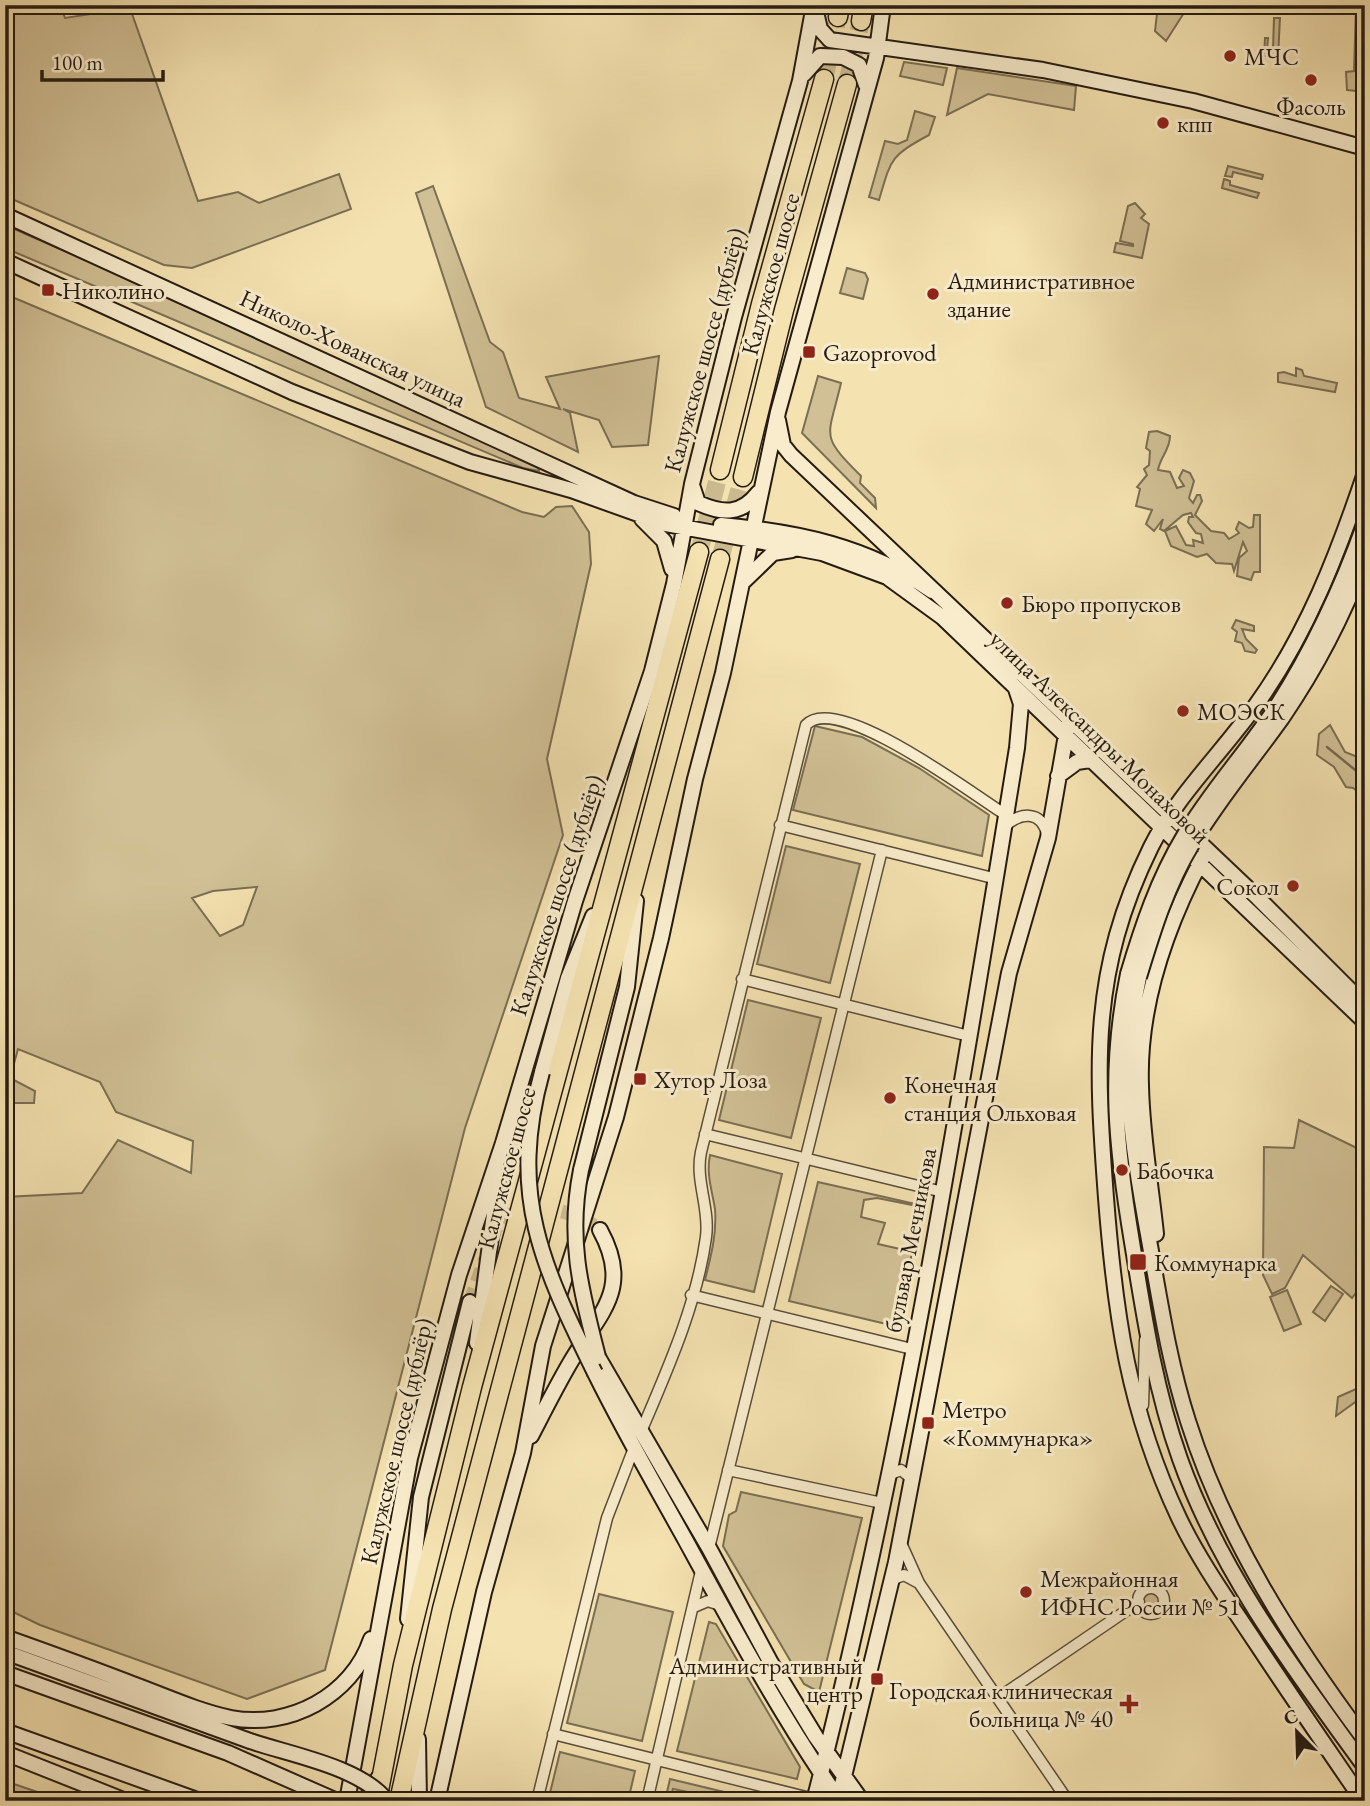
<svg xmlns="http://www.w3.org/2000/svg" width="1370" height="1806" font-family="'EB Garamond',serif">
<style>
.green{fill:#d1c095;stroke:#7b6e54;stroke-width:2;fill-rule:evenodd}
.lines{fill:none;stroke-linecap:round;stroke-linejoin:round}
.stream{stroke:#776a50;stroke-width:2.5}
.secondary-tunnel{stroke:#cbba90;stroke-width:14;stroke-dasharray:14 7;stroke-linecap:butt}
.highway-tunnel{stroke:#cbba90;stroke-width:18;stroke-dasharray:18 9;stroke-linecap:butt}
.street-casing{stroke:#594d3a;stroke-width:13}
.secondary-casing{stroke:#251b12;stroke-width:18}
.highway-casing{stroke:#251b12;stroke-width:21}
.street{stroke:#f8eccc;stroke-width:10}
.secondary{stroke:#f8eccc;stroke-width:14}
.highway{stroke:#f4e2b0;stroke-width:18}
.secondary-bridge-casing{stroke:#251b12;stroke-width:18;stroke-linecap:butt}
.secondary-bridge{stroke:#f8eccc;stroke-width:14}
.poi-dot{fill:#8f2418;stroke:#f8eccc;stroke-width:2.5}
.labels{text-anchor:middle;dominant-baseline:central;stroke-width:6;stroke-linejoin:round;paint-order:stroke}
.poi-label{font-size:24px;fill:#251b12;stroke:#f8eccc;text-anchor:start}
.street-label{font-size:24px;fill:#251b12;stroke:#f8eccc}
</style>
<rect width="100%" height="100%" fill="#f4e2b0"/>
<filter id="stains"><feTurbulence type="fractalNoise" baseFrequency=".00286" numOctaves="4"/><feColorMatrix values="0 0 0 0 .2 0 0 0 0 .09 0 0 0 0 .02 0 0 0 .5 -.17"/></filter>
<radialGradient id="worn" r=".72"><stop offset=".6" stop-color="#630" stop-opacity="0"/><stop offset="1" stop-color="#630" stop-opacity=".3"/></radialGradient>
<path class="green" d="M5,5H60L65,18L130,8L198,201L238,192L259,203L339,174L351,209L192,268L164,265L5,196Z
M1158,5H1189L1166,41L1155,31Z
M1356,5H1362L1357,91L1347,90L1346,72L1354,71Z
M1274,18H1280L1278,57L1264,56L1265,38H1268L1267,50H1273Z
M904,62L947,68L943,85L900,76Z
M957,68L1076,86L1074,110L988,94L947,115Z
M915,111L935,117L929,135C890,156 891,159 879,200L869,197L885,141L898,144L907,140Z
M1228,166L1263,175L1262,179L1233,172L1232,177L1225,176Z
M1224,179L1230,181V185L1259,193L1257,198L1222,188Z
M433,186L490,342L503,352L519,398L560,409L546,377L659,356L648,445L612,447L599,420L563,409L570,413L578,452L486,407L416,193Z
M1135,203L1145,214L1141,218L1149,224L1142,258L1114,252L1116,243L1133,246V244L1120,241L1128,206Z
M5,225L257,335L538,467L539,471L523,468L5,248Z
M847,268L865,273L868,279L863,299L840,293Z
M5,294L522,512L544,517L556,507L572,506L589,532L591,564L547,759L563,835L465,1128L325,1670L247,1699L40,1625L5,1608V1197L82,1193L118,1140L191,1173L193,1141L116,1112L100,1082L18,1049L10,1078L35,1091L34,1103H5ZM257,887L243,925L220,936L192,898L213,891Z
M1296,368L1302,370L1304,376L1337,383L1335,392L1278,382V373L1284,372L1296,376Z
M818,376L841,383C828,439 819,434 861,476L860,483L875,498L876,508L802,433Z
M1157,431L1170,436C1170,450 1160,457 1158,470L1170,472L1177,488L1184,486L1179,478L1183,470L1190,473L1194,481L1189,498L1193,503L1197,495H1200L1202,501L1195,515L1211,531L1224,533L1229,539L1239,533L1236,529L1239,522L1249,528L1253,527L1254,515H1260V572H1254L1251,580L1237,576L1239,558L1247,551L1243,542L1234,571L1232,564L1216,563L1207,554L1197,557L1171,546L1165,531L1176,526L1186,545L1194,546L1193,540L1203,543L1201,534L1196,533L1188,522L1189,517H1193L1191,513L1183,515L1164,531L1160,529L1163,519L1154,531L1146,524L1152,510L1136,506L1140,489L1137,487L1147,475L1144,469L1149,465L1150,451L1146,448L1149,432Z
M1236,620L1254,626V631L1242,629L1246,639L1257,650L1255,653L1245,651L1242,643L1235,641L1237,632L1232,628Z
M1330,725L1345,752L1365,760V797L1353,788L1346,787L1334,767L1317,755L1319,734Z
M815,726L862,737L919,768L989,815L982,856L793,810Z
M786,846L860,864L830,983L757,964Z
M748,1000L821,1018L791,1138L719,1120Z
M1299,1120L1365,1152V1281L1352,1298L1303,1255L1285,1288L1272,1294L1263,1275L1264,1147L1294,1148Z
M710,1155L782,1174L754,1292L705,1280C711,1256 717,1233 715,1209C712,1190 706,1174 710,1155Z
M818,1182L920,1205L899,1327L789,1301ZM877,1198L917,1206L909,1251L878,1244L885,1223L861,1217L864,1200Z
M1331,1286L1343,1294L1325,1321L1313,1312Z
M1287,1290L1301,1324L1284,1331L1270,1297Z
M1365,1385V1395L1336,1416L1338,1397Z
M741,1492L862,1518L819,1692L804,1684L723,1546L729,1515L736,1511Z
M1142 1601a9 9 0 1 1 18 0a9 9 0 1 1-18 0Z
M599,1594L673,1612L642,1741L567,1723Z
M709,1622L716,1624L800,1767L797,1779L677,1751Z
M560,1752L635,1771L628,1801H548Z
M670,1779L762,1801H705L703,1795L673,1789L670,1798L665,1801Z
M5,1781L64,1801H5Z"/>
<g class="lines">
<path class="stream" d="M1327,747L1365,778"/>
<path class="secondary-tunnel" d="M491,1239C506,1194 571,1206 600,1230
M470,1302L485,1259"/>
<path class="highway-tunnel" d="M824,79L838,17
M847,84L861,21
M699,552L720,470
M720,559L743,477"/>
<defs>
<path id="street" d="M780,825L997,879
M1004,827C1020,812 1041,810 1047,834
M742,979L969,1036
M705,1134L943,1192
M691,1295L912,1349
M1143,1405L1145,1340
M643,1427C669,1366 697,1303 706,1237C710,1208 695,1181 701,1152L806,725C837,691 975,796 1006,815
M728,1470L882,1503
M888,1475L901,1470L912,1479
M901,1543L919,1583L1068,1801
M709,1548L882,850
M891,1580L904,1575L919,1583
M1138 1601a13 13 0 1 1 26 0a13 13 0 1 1-26 0Z
M694,1607L708,1601L720,1605
M998,1698L1139,1602
M553,1734L814,1799
M537,1801L607,1518L632,1453
M647,1801L701,1571"/>
<path id="secondary" d="M816,12L820,29L830,40L1043,70L1193,101L1365,148
M804,74L820,56L843,57L859,65L866,85
M5,215L634,503L674,516
M5,261L292,392L470,462L571,490L666,524L822,553L887,577L942,617L1365,1022
M778,420L783,445L791,455L1258,898L1365,1005
M692,485L698,503C723,514 741,515 758,493
M642,519L664,541L672,569
M721,525C798,532 867,546 932,591
M744,581L773,553L792,550
M1058,776L1077,762L1090,760
M1128,974C1108,1072 1116,1146 1132,1242C1144,1316 1155,1389 1180,1459C1220,1572 1295,1671 1365,1767
M1139,977C1119,1070 1132,1148 1149,1240C1160,1301 1169,1362 1188,1421C1225,1538 1292,1642 1365,1740
M542,1072L568,978L593,916
M581,1170L627,987L636,901
M1156,1234C1151,1185 1142,1136 1141,1086C1138,1006 1166,927 1203,857
M477,1343L499,1176
M598,1357L709,1548L771,1663L816,1737L862,1801
M595,1373C623,1430 655,1485 686,1541C734,1629 782,1718 840,1801
M531,1436C544,1411 556,1387 570,1363C599,1313 633,1290 600,1230
M408,1619L421,1497L470,1302
M5,1637C47,1652 89,1667 130,1683C163,1695 197,1711 231,1718C289,1729 352,1696 371,1639
M5,1652L250,1741
M5,1673L228,1753L337,1801
M5,1731L200,1801
M418,1739L419,1801
M5,1753L126,1801
M347,1801L410,1458L459,1275L503,1143L575,901L652,671L674,584L692,484L734,317L800,81L814,5
M365,1801L379,1777
M437,1801L484,1592L523,1453L543,1346L616,1117L661,938L695,779L723,673L778,412L876,58L883,5
M814,1801C903,1455 960,1100 1017,748L1021,704L1016,689
M838,1801L896,1562L1009,973L1048,838L1069,718
M1363,1801C1327,1748 1291,1696 1256,1643C1229,1602 1200,1562 1179,1518C1128,1410 1115,1314 1106,1198C1096,1064 1090,971 1151,847C1175,798 1224,750 1256,705C1307,634 1337,556 1365,473"/>
<path id="highway" d="M838,17L840,5
M861,21L864,5
M720,470L761,304L824,79
M743,477L784,310L847,84
M377,1801L403,1665L472,1387L699,552
M399,1801L442,1609L720,559"/>
</defs>
<use href="#street" class="street-casing"/>
<use href="#secondary" class="secondary-casing"/>
<use href="#highway" class="highway-casing"/>
<use href="#street" class="street"/>
<use href="#secondary" class="secondary"/>
<use href="#highway" class="highway"/>
<defs>
<path id="secondary-bridge" d="M1128,974C1142,927 1158,879 1184,836C1211,790 1248,751 1277,706C1314,648 1342,587 1365,523
M1139,977C1153,931 1167,885 1192,844C1219,799 1252,760 1282,718C1316,668 1345,613 1365,557
M542,1072C508,1195 542,1265 595,1373
M581,1170C567,1240 581,1290 598,1357
M250,1741C291,1755 361,1767 387,1801"/>
</defs>
<use href="#secondary-bridge" class="secondary-bridge-casing"/>
<use href="#secondary-bridge" class="secondary-bridge"/>
</g>
<g class="poi-dot">
<circle cx="1230" cy="56" r="7"/>
<circle cx="1311" cy="80" r="7"/>
<circle cx="1163" cy="123" r="7"/>
<rect x="41" y="283" width="14" height="14" rx="3.5"/>
<circle cx="933" cy="294" r="7"/>
<rect x="802" y="345" width="14" height="14" rx="3.5"/>
<circle cx="1007" cy="603" r="7"/>
<circle cx="1183" cy="711" r="7"/>
<circle cx="1293" cy="886" r="7"/>
<rect x="633" y="1072" width="14" height="14" rx="3.5"/>
<circle cx="890" cy="1098" r="7"/>
<circle cx="1122" cy="1170" r="7"/>
<rect x="1129" y="1253" width="18" height="18" rx="3.5"/>
<rect x="921" y="1416" width="14" height="14" rx="3.5"/>
<circle cx="1026" cy="1592" r="7"/>
<rect x="870" y="1672" width="14" height="14" rx="3.5"/>
<path d="M1125.5 1693.5h7v7h7v7h-7v7h-7v-7h-7v-7h7z"/>
</g>
<g class="labels">
<g class="poi-label">
<text x="1244" y="56">МЧС</text>
<text x="1311" y="106" text-anchor="middle">Фасоль</text>
<text x="1177" y="123">кпп</text>
<text x="947" y="280">Административное<tspan x="947" dy="28">здание</tspan></text>
<text x="62" y="290">Николино</text>
<text x="823" y="352">Gazoprovod</text>
<text x="1021" y="603">Бюро пропусков</text>
<text x="1197" y="711">МОЭСК</text>
<text x="1279" y="886" text-anchor="end">Сокол</text>
<text x="654" y="1079">Хутор Лоза</text>
<text x="904" y="1084">Конечная<tspan x="904" dy="28">станция Ольховая</tspan></text>
<text x="1136" y="1170">Бабочка</text>
<text x="1154" y="1262">Коммунарка</text>
<text x="942" y="1409">Метро<tspan x="942" dy="28">«Коммунарка»</tspan></text>
<text x="1040" y="1578">Межрайонная<tspan x="1040" dy="28">ИФНС России № 51</tspan></text>
<text x="863" y="1665" text-anchor="end">Административный<tspan x="863" dy="28">центр</tspan></text>
<text x="1113" y="1690" text-anchor="end">Городская клиническая<tspan x="1113" dy="28">больница № 40</tspan></text>
</g>
<g class="street-label">
<text transform="translate(770 274) rotate(-75)">Калужское шоссе</text>
<text transform="translate(353 348) rotate(25)">Николо-Хованская улица</text>
<text transform="translate(704 350) rotate(-75)">Калужское шоссе (дублёр)</text>
<text transform="translate(1100 737) rotate(44)">улица Александры Монаховой</text>
<text transform="translate(556 895) rotate(-72)">Калужское шоссе (дублёр)</text>
<text transform="translate(506 1168) rotate(-75)">Калужское шоссе</text>
<text transform="translate(910 1240) rotate(-79)">бульвар Мечникова</text>
<text transform="translate(396 1441) rotate(-77)">Калужское шоссе (дублёр)</text>
</g>
</g>
<rect width="1370" height="1806" fill="none" stroke="#f4e2b0" stroke-width="28"/>
<rect x="7" y="7" width="1356" height="1792" fill="none" stroke="#251b12" stroke-width="3.5"/>
<rect x="14" y="14" width="1342" height="1778" fill="none" stroke="#251b12" stroke-width="2"/>
<g transform="translate(1297 1732) rotate(337)" stroke="#f8eccc" stroke-width="5" paint-order="stroke">
<path d="M0-5L12 26L0 18L-12 26Z" fill="#251b12"/>
<text y="-10" font-size="19" font-weight="bold" text-anchor="middle" fill="#251b12">С</text>
</g>
<path d="M42 70v10h121v-10" fill="none" stroke="#251b12" stroke-width="3.5"/>
<text x="52" y="70" font-size="21" fill="#251b12" stroke="#f8eccc" stroke-width="5" paint-order="stroke">100 m</text>
<rect width="100%" height="100%" filter="url(#stains)"/>
<rect width="100%" height="100%" fill="url(#worn)"/>
</svg>
